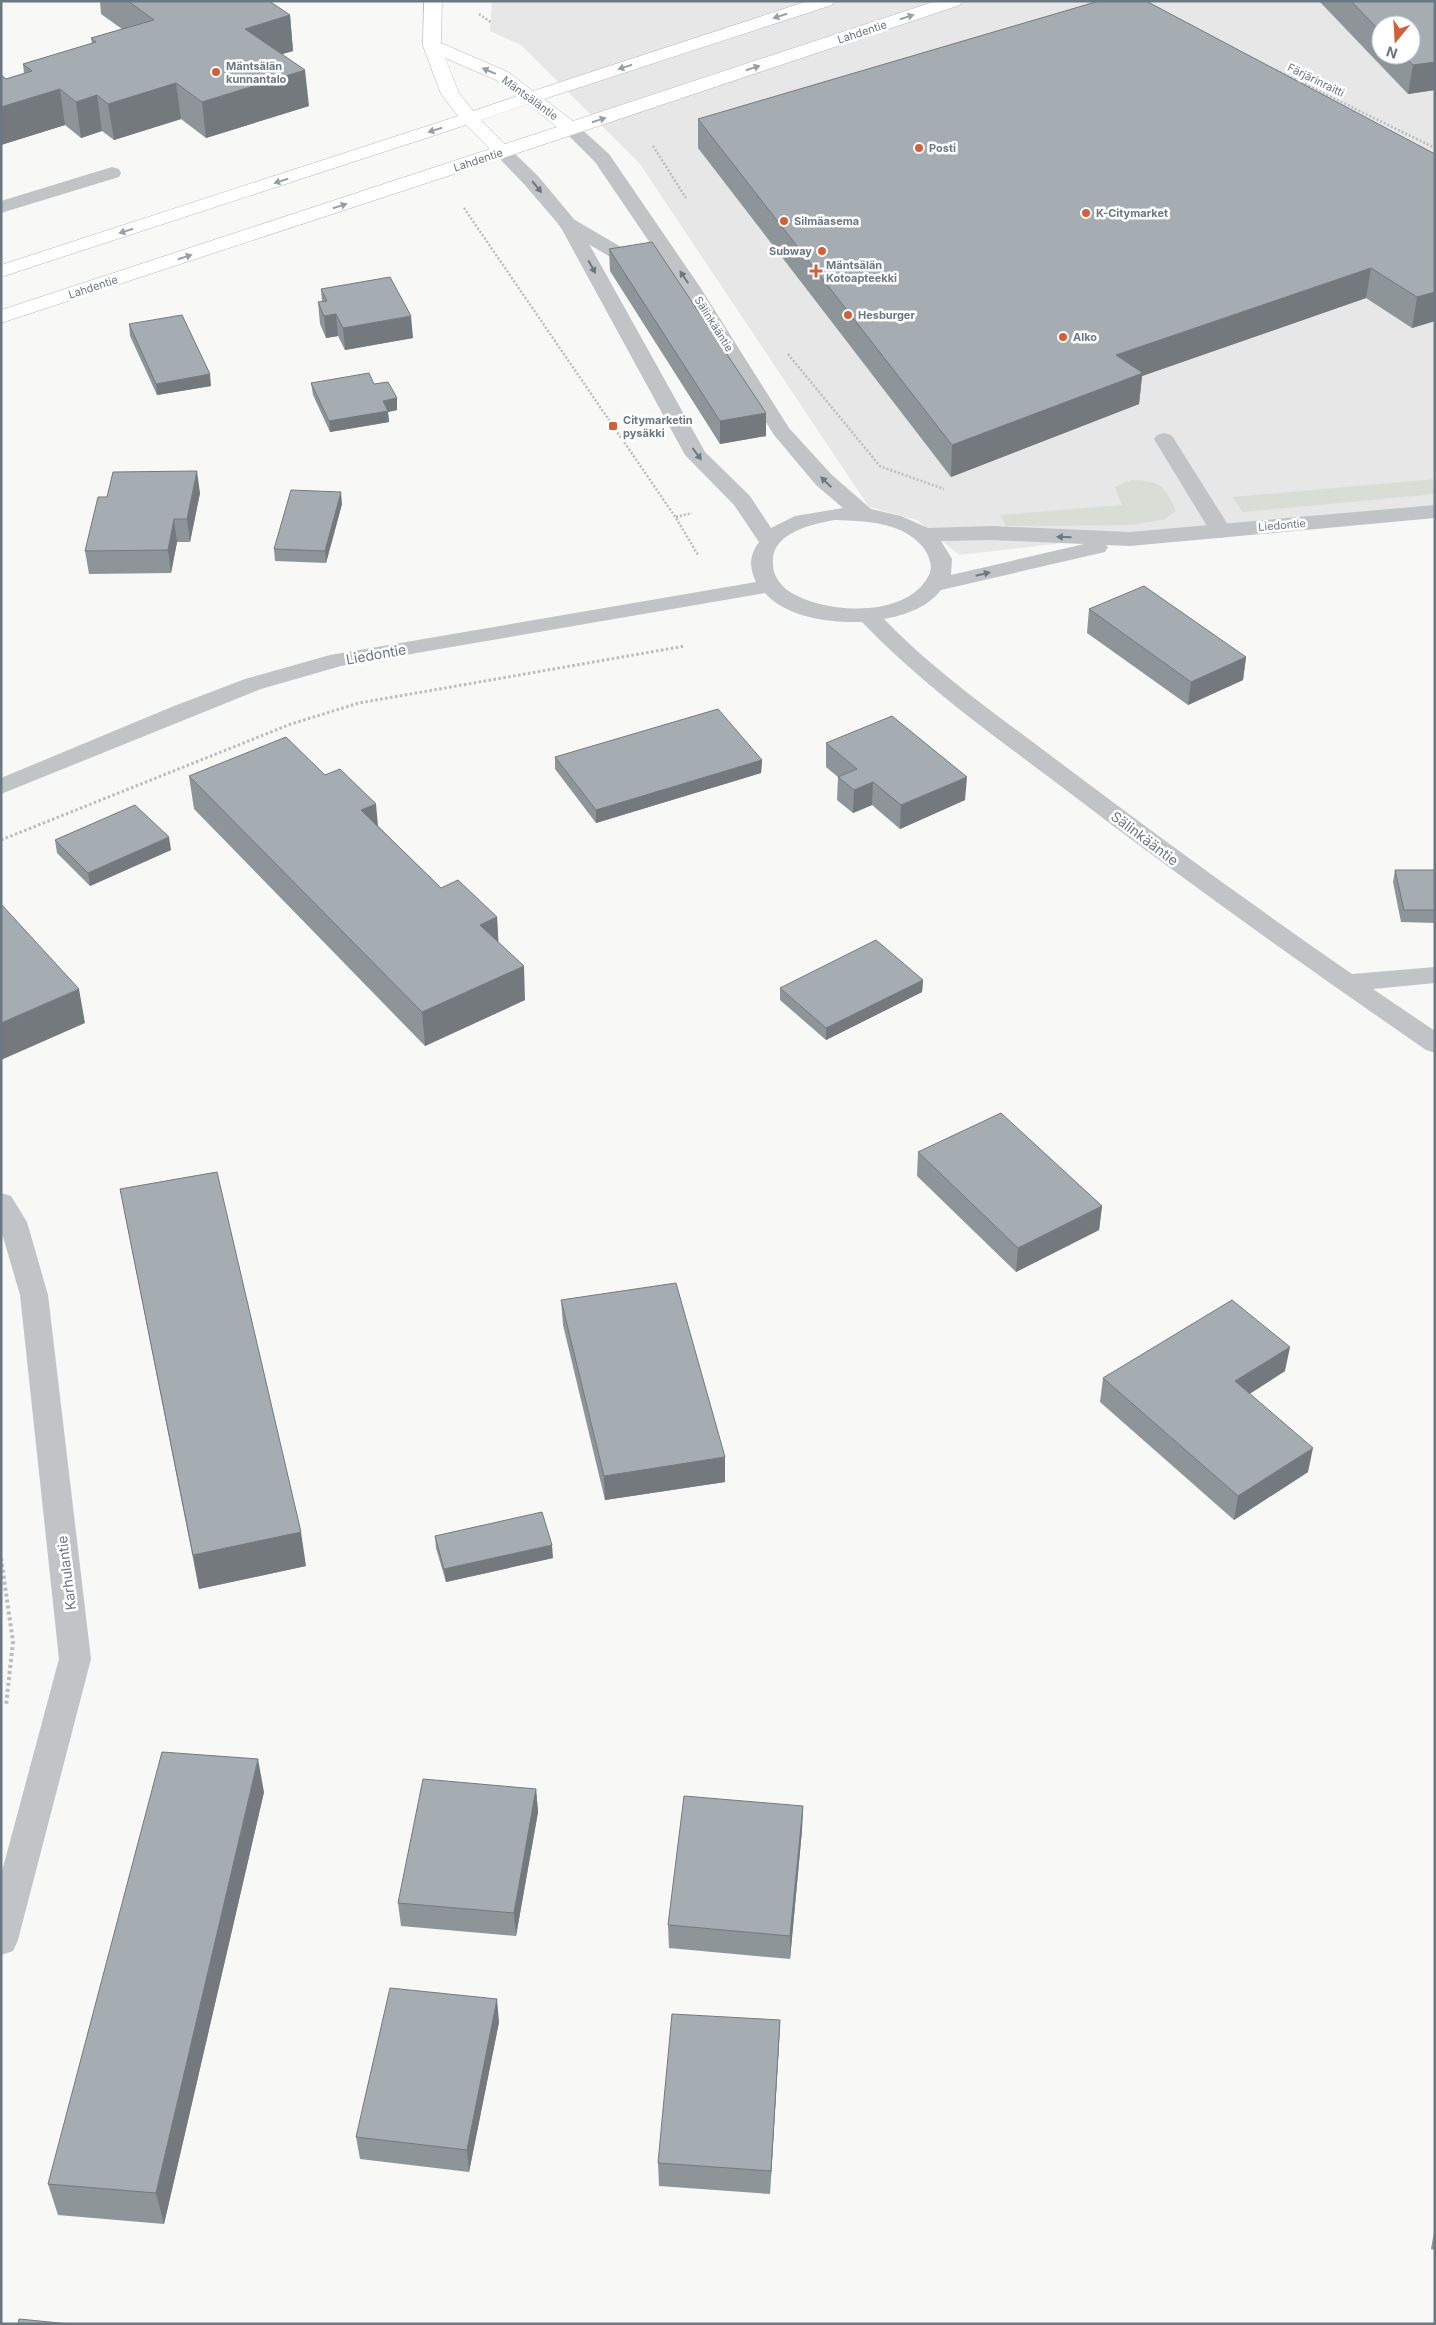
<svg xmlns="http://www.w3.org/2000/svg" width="1436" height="2325" font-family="Inter,sans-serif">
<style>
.built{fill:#e6e7e6;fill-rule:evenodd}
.green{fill:#d8ddd6}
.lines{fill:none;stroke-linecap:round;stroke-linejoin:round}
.secondary-casing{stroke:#b2b7bc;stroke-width:1}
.path-far2{stroke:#babdbf;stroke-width:2.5;stroke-dasharray:2 2;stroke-linecap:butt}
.path-far1{stroke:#babdbf;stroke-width:3;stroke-dasharray:2.5 2.5;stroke-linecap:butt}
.path{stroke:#babdbf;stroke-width:4;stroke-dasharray:3 3;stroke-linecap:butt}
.lane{fill:#c0c4c7;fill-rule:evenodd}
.street{fill:#c0c4c7;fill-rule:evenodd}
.secondary{fill:#fff;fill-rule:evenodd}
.wall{fill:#8e9599;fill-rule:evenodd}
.shaded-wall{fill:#74797d}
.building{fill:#a5adb2;stroke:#74797d}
.oneway{fill:#97a0a9}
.oneway2{fill:#6a7884}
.poi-dot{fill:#d1603d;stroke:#fff;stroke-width:2}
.labels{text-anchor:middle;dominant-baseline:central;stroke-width:5;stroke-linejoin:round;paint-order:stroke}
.far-street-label{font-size:11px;fill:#6a7884;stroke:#fff}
.far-poi-label{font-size:11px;font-weight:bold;fill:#6a7884;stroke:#fff;text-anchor:start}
.street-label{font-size:14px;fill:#6a7884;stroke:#fff}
</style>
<rect width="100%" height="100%" fill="#f8f8f6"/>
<path class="built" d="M492,1H1435V515L1140,534L959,555L917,520L869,507L640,164L521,45L490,31ZM1381,25H1411V55H1381Z"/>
<path class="green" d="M1435,479V494L1243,512L1232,497Z
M1131,480C1160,481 1164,484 1176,511L1163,520L1127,525L1006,526L1000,515L1122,505L1115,487Z"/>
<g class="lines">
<defs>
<path id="secondary" d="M424,1H442L441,43L508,72L533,91L808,1H834L832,5L544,99L573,121L936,1H962L960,5L509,156L1,323V310L490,149L466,125L1,277V265L458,116L441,94L423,46ZM445,58L496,80L517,96L473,111L459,93ZM528,104L557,127L505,144L481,120Z"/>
</defs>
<use href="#secondary" class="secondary-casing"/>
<path class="path-far2" d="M479,14L492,23
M1276,70L1435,148
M653,146L686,198
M464,208L676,518L698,555
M788,354L879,465
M879,466L944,489
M676,517L692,513"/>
<path class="path-far1" d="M1,840L291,724L359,703L685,646"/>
<path class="path" d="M1,1558L13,1642L6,1706"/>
<path class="lane" d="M112,167L119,169L121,173L119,177L1,213V201Z
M568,218L575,220L633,254L642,267L639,271L632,273L625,271L619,262L561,228L558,224L561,220Z
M1164,433L1171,435L1174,439L1232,531L1229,536L1221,538L1213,536L1210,531L1154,439L1157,435Z"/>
<path class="street" d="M571,124L577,125L609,154L700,287L789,428L832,475L871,509L901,516L928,528L992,526L1130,532L1435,505V518L1130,546L1106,545L1108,547L1105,552L941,590C927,608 905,615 884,619C935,672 996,714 1054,758C1152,832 1251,904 1352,974L1435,967V983L1373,989L1435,1031V1053L1426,1050C1303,965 1181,878 1062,787C993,735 922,685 862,622C831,623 787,618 765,593L341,666L261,689L1,794V778L174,706L245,679L330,655L756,582C749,567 749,556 759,542L734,505L685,455L560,226L524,184L497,156L494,152L497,148H509L538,176L578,224L705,452L750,496L771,528L795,516L843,508L816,485L774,435L680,287L595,162L562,129L565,125ZM835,520C866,521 906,522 925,550C930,558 933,567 929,575C907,620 821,614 787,590C779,583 773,575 773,564C770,533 812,524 835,520ZM992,540L1084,544L951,575L952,559L941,541Z
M1,1193L11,1196L27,1222L48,1295L91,1659L18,1940L13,1951L1,1955V1875L59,1659L20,1295L1,1230Z"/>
<use href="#secondary" class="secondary"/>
</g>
<path class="wall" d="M100,1H269L290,15L293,51L282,54L309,106L206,138L181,119L114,140L102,131L81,138L65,125L1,145V75L6,79L24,73L23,64L92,44L91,38L122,29L101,14Z
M1319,1H1435V90L1408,94ZM1381,25L1411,55H1381Z
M698,119L1435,154V321L1412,328L1366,298L1142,376L1139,404L951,477L698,148Z
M609,249L766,436L720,444L610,271Z
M321,289L413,338L345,350L338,336L326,338L320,324L318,302H322Z
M129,324L211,386L157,395L130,336Z
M311,383L374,384L397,398V410L388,412L389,422L330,432L313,395Z
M200,493L190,542H177L171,573L89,574L85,551Z
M342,504L326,563L275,561L274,549Z
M1089,609L1246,657L1243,680L1188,705L1087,633Z
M826,743L965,800L900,829L872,805L853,813L837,800L838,777L826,767Z
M555,757L762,760L761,773L596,823L555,769Z
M189,776L378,826L441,888L497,917L498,942L525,1000L425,1046L194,809Z
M55,840L171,850L90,886L57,853Z
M1395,870H1435V923L1401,922L1393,882Z
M923,980L922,992L826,1040L780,1000V988Z
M918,1152L1102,1206L1099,1230L1016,1272L917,1176Z
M120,1189L306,1566L199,1589Z
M561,1300L725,1457V1482L605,1500L563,1325Z
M1285,1371L1249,1394L1308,1472L1234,1520L1100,1402L1103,1378Z
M435,1536L553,1558L446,1582L436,1548Z
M536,1789L538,1812L516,1936L401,1926L398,1903Z
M264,1792L164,2224L58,2215L48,2184Z
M803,1806L802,1830L790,1959L669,1948L668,1925Z
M780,2020L779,2043L770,2194L659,2186L658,2163Z
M499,2022L469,2172L360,2159L356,2137Z
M1435,2226V2250L1431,2249Z"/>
<path class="shaded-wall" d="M290,15L293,51L249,64L245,29Z
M1435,62V90L1408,94L1413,65Z
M305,70L309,106L206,138L202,102Z
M176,83L181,119L114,140L108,104Z
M60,89L65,125L1,145V107Z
M97,95L102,131L81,138L76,102Z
M1371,268L1366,298L1142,376L1139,404L951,477L952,445L1116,355Z
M1435,292V321L1412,328L1417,297Z
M336,314L338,336L326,338L324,316Z
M411,316L413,338L345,350L343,328Z
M210,374L211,386L157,395L156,384Z
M397,398V410L388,412L389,422L330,432L329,421L383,401Z
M766,413V436L720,444V421Z
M197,471L200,493L190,542L187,519Z
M341,492L342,504L326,563L325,551Z
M174,519L177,542L171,573L168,550Z
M1246,657L1243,680L1188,705L1191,682Z
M762,760L761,773L596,823V810Z
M967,777L965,800L900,829L901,805Z
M873,782L872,805L853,813L854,790Z
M376,804L379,837L361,810Z
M169,837L171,850L90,886L88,873Z
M497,917L499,951L480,925Z
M524,966L525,1000L425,1046L422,1012Z
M923,980L922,992L826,1040V1028Z
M79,989L85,1023L1,1060V1023Z
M1102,1206L1099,1230L1016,1272L1018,1248Z
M1290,1347L1285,1371L1231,1406L1235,1381Z
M1313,1448L1308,1472L1234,1520L1238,1496Z
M725,1457V1482L605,1500L604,1476Z
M301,1532L306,1566L199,1589L193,1555Z
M552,1545L553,1558L446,1582L444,1569Z
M258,1759L264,1792L164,2224L156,2193Z
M536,1789L538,1812L516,1936L514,1913Z
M803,1806L802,1830L790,1959V1936Z
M497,1999L499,2022L469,2172L467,2150Z
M780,2020L779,2043L770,2194L771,2171Z"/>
<path class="building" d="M128,1H269L290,15L245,29L305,70L202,102L176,83L108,104L97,95L76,102L60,89L1,107V75L6,79L32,71L23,64L96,42L91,38L154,20Z
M1099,1H1146L1435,154V292L1417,297L1371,268L1116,355L1143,373L952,445L698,119Z
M1351,1H1435V62L1413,65L1403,55H1411V25H1381V32Z
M652,242L766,413L720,421L609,249Z
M390,277L411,316L343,328L336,314L324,316L318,302L327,301L321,289Z
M182,315L210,374L156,384L129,324Z
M369,373L374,384L388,382L397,398L383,401L388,411L329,421L311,383Z
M197,471L187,519H174L168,550L85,551L98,497H107L113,472Z
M291,490L341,492L325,551L274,549Z
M1144,586L1246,657L1191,682L1089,609Z
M718,709L762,760L596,810L555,757Z
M892,716L967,777L901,805L873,782L854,790L838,777L857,769L826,743Z
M286,737L325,775L340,769L376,804L361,810L441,888L458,880L497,917L480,925L524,966L422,1012L189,776Z
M135,805L169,837L88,873L55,840Z
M1395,870H1435V910H1404Z
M1,904L79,989L1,1023Z
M876,940L923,980L826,1028L780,988Z
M1001,1113L1102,1206L1018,1248L918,1152Z
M217,1172L301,1532L193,1555L120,1189Z
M676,1283L725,1457L604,1476L561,1300Z
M1232,1300L1290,1347L1235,1381L1313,1448L1238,1496L1103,1378Z
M542,1512L552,1545L444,1569L435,1536Z
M162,1752L258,1759L156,2193L48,2184Z
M423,1779L536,1789L514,1913L398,1903Z
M684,1796L803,1806L790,1936L668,1925Z
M390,1988L497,1999L467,2150L356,2137Z
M672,2014L780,2020L771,2171L658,2163Z
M19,2319L70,2324H18Z"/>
<defs><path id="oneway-solid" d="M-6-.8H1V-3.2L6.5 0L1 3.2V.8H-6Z" transform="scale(1.25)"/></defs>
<g class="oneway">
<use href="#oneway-solid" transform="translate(780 16) rotate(162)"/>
<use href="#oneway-solid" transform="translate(907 17) rotate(-18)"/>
<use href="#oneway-solid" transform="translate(625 67) rotate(162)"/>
<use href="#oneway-solid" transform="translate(753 68) rotate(-18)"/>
<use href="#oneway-solid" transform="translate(489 71) rotate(-157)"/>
<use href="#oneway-solid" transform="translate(599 120) rotate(-18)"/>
<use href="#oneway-solid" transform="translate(435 130) rotate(162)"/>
<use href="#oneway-solid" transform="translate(281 181) rotate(162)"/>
<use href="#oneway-solid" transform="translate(340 206) rotate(-18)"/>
<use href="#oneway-solid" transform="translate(126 231) rotate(162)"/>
<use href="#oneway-solid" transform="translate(185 257) rotate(-18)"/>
</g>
<g class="oneway2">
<use href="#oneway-solid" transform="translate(537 187) rotate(50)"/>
<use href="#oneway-solid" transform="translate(592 267) rotate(61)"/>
<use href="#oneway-solid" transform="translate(684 277) rotate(-124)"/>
<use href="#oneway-solid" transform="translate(697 454) rotate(53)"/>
<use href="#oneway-solid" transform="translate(826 482) rotate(-136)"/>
<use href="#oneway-solid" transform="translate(1064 537) rotate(-178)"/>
<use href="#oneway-solid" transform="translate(983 574) rotate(-13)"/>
</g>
<g class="poi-dot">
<circle cx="216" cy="72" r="5"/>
<circle cx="919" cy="148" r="5"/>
<circle cx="1086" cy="213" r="5"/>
<circle cx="784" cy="221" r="5"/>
<circle cx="822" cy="251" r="5"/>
<path d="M813.5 263.5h5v5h5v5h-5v5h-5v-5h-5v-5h5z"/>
<circle cx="848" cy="315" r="5"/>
<circle cx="1063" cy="337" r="5"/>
<rect x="608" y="421" width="10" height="10" rx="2.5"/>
</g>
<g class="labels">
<g class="far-street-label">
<text transform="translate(862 32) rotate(-18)">Lahdentie</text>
<text transform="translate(1316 80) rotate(26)">Färjärinraitti</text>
<text transform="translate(530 98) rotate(36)">Mäntsäläntie</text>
<text transform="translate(478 160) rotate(-18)">Lahdentie</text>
<text transform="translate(93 287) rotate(-18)">Lahdentie</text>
<text transform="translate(714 324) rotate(58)">Sälinkääntie</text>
<text transform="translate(1282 525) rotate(-5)">Liedontie</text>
</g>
<g class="far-poi-label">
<text x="226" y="66">Mäntsälän<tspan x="226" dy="13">kunnantalo</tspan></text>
<text x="929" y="148">Posti</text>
<text x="1096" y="213">K-Citymarket</text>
<text x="794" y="221">Silmäasema</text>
<text x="812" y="251" text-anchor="end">Subway</text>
<text x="826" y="265">Mäntsälän<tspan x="826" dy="13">Kotoapteekki</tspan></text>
<text x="858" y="315">Hesburger</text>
<text x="1073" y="337">Alko</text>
<text x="623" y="420">Citymarketin<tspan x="623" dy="13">pysäkki</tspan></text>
</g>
<g class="street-label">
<text transform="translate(376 654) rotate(-10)">Liedontie</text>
<text transform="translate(1145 838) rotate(37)">Sälinkääntie</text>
<text transform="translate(66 1573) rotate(-97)">Karhulantie</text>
</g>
</g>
<rect width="1436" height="2325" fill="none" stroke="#6a7884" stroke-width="5"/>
<g transform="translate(1396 40) rotate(198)"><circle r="24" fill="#ffffff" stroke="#c3c9ce"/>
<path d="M0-4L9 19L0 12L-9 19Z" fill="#d1603d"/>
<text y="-8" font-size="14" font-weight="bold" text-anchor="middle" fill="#6a7884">N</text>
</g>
</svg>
